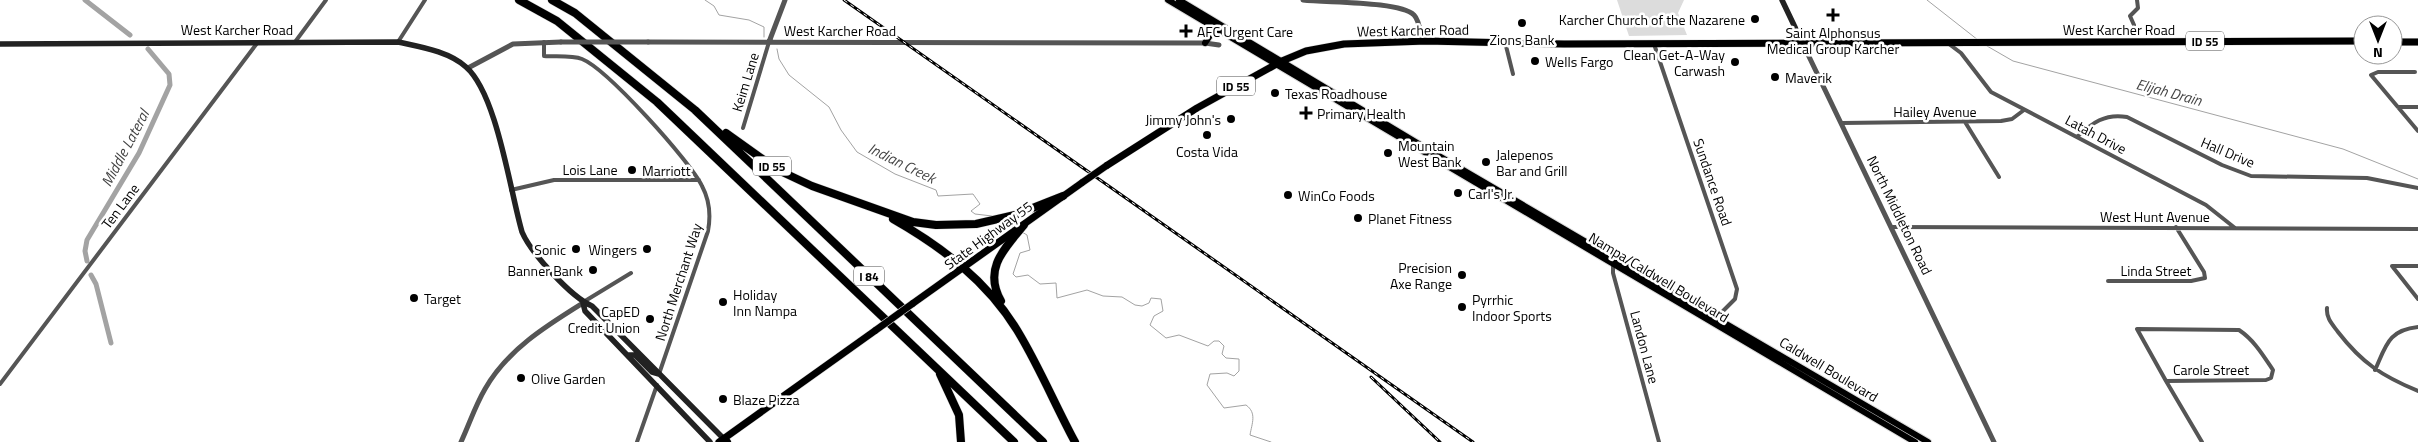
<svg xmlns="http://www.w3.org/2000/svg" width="2418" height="442" font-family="'Titillium Web',sans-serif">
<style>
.green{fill:#dcdcdc}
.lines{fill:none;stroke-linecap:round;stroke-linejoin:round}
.stream{stroke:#a3a3a3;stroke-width:1}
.canal{stroke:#a3a3a3;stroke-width:5}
.primary-casing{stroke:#dbdbdb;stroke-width:8}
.trunk-casing{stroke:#dbdbdb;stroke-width:8}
.motorway-casing{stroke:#dbdbdb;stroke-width:9}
.minor{stroke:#555;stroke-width:4}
.tertiary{stroke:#555;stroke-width:5}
.secondary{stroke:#222;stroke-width:5.5}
.primary{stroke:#000;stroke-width:6}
.trunk{stroke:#000;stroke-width:7}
.motorway{stroke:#000;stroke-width:8}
.rail-casing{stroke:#000;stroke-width:3}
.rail{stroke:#fff;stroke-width:1;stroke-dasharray:4;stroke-linecap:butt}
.trunk-bridge-casing{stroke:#dbdbdb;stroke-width:8;stroke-linecap:butt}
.tertiary-bridge{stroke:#555;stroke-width:5}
.trunk-bridge{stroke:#000;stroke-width:7}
.poi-dot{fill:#000;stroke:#fff;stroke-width:2}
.labels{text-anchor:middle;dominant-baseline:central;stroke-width:5;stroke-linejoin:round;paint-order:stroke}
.shield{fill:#fff;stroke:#4c4c4c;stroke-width:1}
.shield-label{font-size:12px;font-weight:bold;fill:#000}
.poi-label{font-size:14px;fill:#000;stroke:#fff;text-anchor:start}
.street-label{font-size:14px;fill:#000;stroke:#fff}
.water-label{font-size:15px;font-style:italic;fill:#444;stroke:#fff}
</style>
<rect width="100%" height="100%" fill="#fff"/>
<path class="green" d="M1617,0H1684L1678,13L1687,35L1629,36Z"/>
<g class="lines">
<path class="stream" d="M705,0L714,6L719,15L749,20L764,27V37
M1927,0L1978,40
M1987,46L2013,61L2343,149L2418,179
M777,49L779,59L789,75L829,107L841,130L857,152L895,174L936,190L938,196L973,194L980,204L971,211L975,214L992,216
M1003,221L1014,228
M1022,232L1027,235L1030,250L1020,253L1013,274L1016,277L1028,275L1040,284L1056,283L1057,298L1087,290L1103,296L1122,297L1135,305L1142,306L1149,303L1151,298L1161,299L1163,311L1154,316L1150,325L1166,338L1179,335L1208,346L1214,341H1219L1224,346L1222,354L1226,358L1239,359V371L1234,376L1227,373L1210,374L1207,385L1224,408L1246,405C1257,413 1252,423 1250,435L1271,442"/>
<path class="canal" d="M85,0L130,35
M87,261L85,251L87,240L139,153L170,85L169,74L148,49
M91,275L96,284L111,343"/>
<defs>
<path id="primary" d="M1168,0L1426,153
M1179,0L1434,153L1928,442
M1205,43L1213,31L1209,25
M1434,158L1915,442"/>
<path id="trunk" d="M2393,42H2418
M1106,166L1197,108L1282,61L1306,51L1344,44L1426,41L1564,44L2363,41
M912,304L1083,182
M719,442L876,330"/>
<path id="motorway" d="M519,0L557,21L657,102L1014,442
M552,0L575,13L695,110L1043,442
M726,133L778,170L812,186L913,222L936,225L976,224L1015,215L1063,196
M893,219C942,247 987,281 1017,330C1039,366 1055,405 1075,442
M1001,301C983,269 1004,249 1024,225
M940,374L959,415L961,442
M724,439L727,442"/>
</defs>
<use href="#primary" class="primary-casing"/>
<use href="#trunk" class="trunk-casing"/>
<use href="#motorway" class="motorway-casing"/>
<path class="minor" d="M2134,25L2130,16L2138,8L2137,0
M295,42L326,0
M398,42L425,0
M544,42V56C555,57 572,55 582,59C607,69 690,161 702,186C710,201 711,215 708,231L659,374
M1505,42L1513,74
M1654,44L1737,289L1735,299L1715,319
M1949,44L1961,53L1991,92L2206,205L2235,228
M2415,72H2378L2371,75L2418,131
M2398,107H2418
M1965,122L1999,177
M1842,123L2001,121L2012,119L2024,110
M743,128L769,42
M2077,137C2092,123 2105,113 2127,117L2222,165L2251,176L2367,178L2418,188
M511,190L554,180H699
M1891,227L2418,229
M1613,263V273L1659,442
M2418,266H2392L2418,299
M2108,281H2191L2205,278L2204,272L2176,227
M585,301L631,273
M2327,308C2326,318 2332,324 2338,332C2362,363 2382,376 2418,391
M2137,329L2239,330C2254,340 2263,355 2273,370L2271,378L2266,380L2166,381Z
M2375,370C2386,346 2388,330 2418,327
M2166,381L2202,442
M0,384L258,42
M637,442L657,385"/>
<path class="tertiary" d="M1303,0C1327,3 1399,1 1414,15C1420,21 1420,33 1422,41
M648,42L1205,43L1219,45
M769,42L785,0
M1802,42L1994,442
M468,68L513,44L561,42
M461,442C469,425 475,406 485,389C507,350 546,326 583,303"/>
<path class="secondary" d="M1782,0L1802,42
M0,44L398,42C420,47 448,51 466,67C497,94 510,191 522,232C531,253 571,297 592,306L724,439
M583,303L585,311L710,442
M629,355H635L652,372L659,374"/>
<use href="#primary" class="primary"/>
<use href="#trunk" class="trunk"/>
<use href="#motorway" class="motorway"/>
<defs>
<path id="rail" d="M844,0L1473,442
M1371,377L1440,442"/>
</defs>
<use href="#rail" class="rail-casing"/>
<use href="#rail" class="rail"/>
<defs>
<path id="trunk-bridge" d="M1083,182L1106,166
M876,330L912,304"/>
</defs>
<use href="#trunk-bridge" class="trunk-bridge-casing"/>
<path class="tertiary-bridge" d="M561,42H648"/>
<use href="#trunk-bridge" class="trunk-bridge"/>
</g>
<g class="poi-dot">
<path d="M1830.5 7.5h5v5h5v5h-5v5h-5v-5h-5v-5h5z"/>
<circle cx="1755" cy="19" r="5"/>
<circle cx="1522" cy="23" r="5"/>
<path d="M1183.5 23.5h5v5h5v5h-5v5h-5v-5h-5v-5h5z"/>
<circle cx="1535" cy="61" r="5"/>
<circle cx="1735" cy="62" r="5"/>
<circle cx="1775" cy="77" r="5"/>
<circle cx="1275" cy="93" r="5"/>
<path d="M1303.5 105.5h5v5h5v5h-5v5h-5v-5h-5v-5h5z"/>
<circle cx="1231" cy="119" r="5"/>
<circle cx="1207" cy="135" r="5"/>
<circle cx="1388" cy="153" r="5"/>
<circle cx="1486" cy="162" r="5"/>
<circle cx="632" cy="170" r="5"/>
<circle cx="1458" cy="193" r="5"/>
<circle cx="1288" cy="195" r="5"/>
<circle cx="1358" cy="218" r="5"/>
<circle cx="576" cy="249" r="5"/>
<circle cx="647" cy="249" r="5"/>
<circle cx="593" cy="270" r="5"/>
<circle cx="1462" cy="275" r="5"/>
<circle cx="414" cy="298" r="5"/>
<circle cx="723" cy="302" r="5"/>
<circle cx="1462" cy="307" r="5"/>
<circle cx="650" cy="319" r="5"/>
<circle cx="521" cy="378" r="5"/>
<circle cx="723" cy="399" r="5"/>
</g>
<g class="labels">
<g class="shield">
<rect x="2186" y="31.5" width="38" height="19" rx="4"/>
<rect x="1217" y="76.5" width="38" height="19" rx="4"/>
<rect x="753" y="156.5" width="38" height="19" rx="4"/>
<rect x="854" y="266.5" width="30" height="19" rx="4"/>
</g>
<g class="shield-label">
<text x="2205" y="41">ID 55</text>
<text x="1236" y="86">ID 55</text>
<text x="772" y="166">ID 55</text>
<text x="869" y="276">I 84</text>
</g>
<g class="poi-label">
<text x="1745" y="19" text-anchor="end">Karcher Church of the Nazarene</text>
<text x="1197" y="31">AFC Urgent Care</text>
<text x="1833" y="32" text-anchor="middle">Saint Alphonsus<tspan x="1833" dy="16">Medical Group Karcher</tspan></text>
<text x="1522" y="39" text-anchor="middle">Zions Bank</text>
<text x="1725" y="54" text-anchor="end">Clean Get-A-Way<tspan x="1725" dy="16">Carwash</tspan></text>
<text x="1545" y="61">Wells Fargo</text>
<text x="1785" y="77">Maverik</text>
<text x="1285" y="93">Texas Roadhouse</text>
<text x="1317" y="113">Primary Health</text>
<text x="1221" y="119" text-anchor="end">Jimmy John's</text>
<text x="1398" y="145">Mountain<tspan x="1398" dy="16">West Bank</tspan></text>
<text x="1207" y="151" text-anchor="middle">Costa Vida</text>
<text x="1496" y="154">Jalepenos<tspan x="1496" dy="16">Bar and Grill</tspan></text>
<text x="642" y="170">Marriott</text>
<text x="1468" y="193">Carl's Jr.</text>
<text x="1298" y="195">WinCo Foods</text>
<text x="1368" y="218">Planet Fitness</text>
<text x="566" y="249" text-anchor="end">Sonic</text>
<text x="637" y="249" text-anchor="end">Wingers</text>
<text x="1452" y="267" text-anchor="end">Precision<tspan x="1452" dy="16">Axe Range</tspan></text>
<text x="583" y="270" text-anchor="end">Banner Bank</text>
<text x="733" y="294">Holiday<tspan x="733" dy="16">Inn Nampa</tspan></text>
<text x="424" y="298">Target</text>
<text x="1472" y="299">Pyrrhic<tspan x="1472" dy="16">Indoor Sports</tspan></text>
<text x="640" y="311" text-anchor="end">CapED<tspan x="640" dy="16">Credit Union</tspan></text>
<text x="531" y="378">Olive Garden</text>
<text x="733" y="399">Blaze Pizza</text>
</g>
<g class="street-label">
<text x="237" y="29">West Karcher Road</text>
<text x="2119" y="29">West Karcher Road</text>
<text x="840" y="30">West Karcher Road</text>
<text transform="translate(1413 30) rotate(-1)">West Karcher Road</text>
<text transform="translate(745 82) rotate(-73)">Keim Lane</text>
<text x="1935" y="111">Hailey Avenue</text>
<text transform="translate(2096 134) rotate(28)">Latah Drive</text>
<text transform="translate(2228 152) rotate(23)">Hall Drive</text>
<text x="590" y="169">Lois Lane</text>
<text transform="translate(1713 182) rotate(71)">Sundance Road</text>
<text transform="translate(120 206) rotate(-53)">Ten Lane</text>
<text transform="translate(1900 215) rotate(64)">North Middleton Road</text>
<text x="2155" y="216">West Hunt Avenue</text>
<text transform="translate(988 235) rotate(-36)">State Highway 55</text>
<text x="2156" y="270">Linda Street</text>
<text transform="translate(1659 277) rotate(31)">Nampa/Caldwell Boulevard</text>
<text transform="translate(678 282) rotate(-72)">North Merchant Way</text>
<text transform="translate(1645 347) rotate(75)">Landon Lane</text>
<text transform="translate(1829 369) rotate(31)">Caldwell Boulevard</text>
<text x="2211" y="369">Carole Street</text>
</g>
<g class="water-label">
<text transform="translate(2169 92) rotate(15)">Elijah Drain</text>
<text transform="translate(125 148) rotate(-62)">Middle Lateral</text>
<text transform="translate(902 163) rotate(26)">Indian Creek</text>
</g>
</g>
<g transform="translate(2378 40) rotate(180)"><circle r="24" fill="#ffffff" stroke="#999999"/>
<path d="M0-4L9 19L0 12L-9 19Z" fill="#000000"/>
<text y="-8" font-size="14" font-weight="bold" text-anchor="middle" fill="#000000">N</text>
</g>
</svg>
